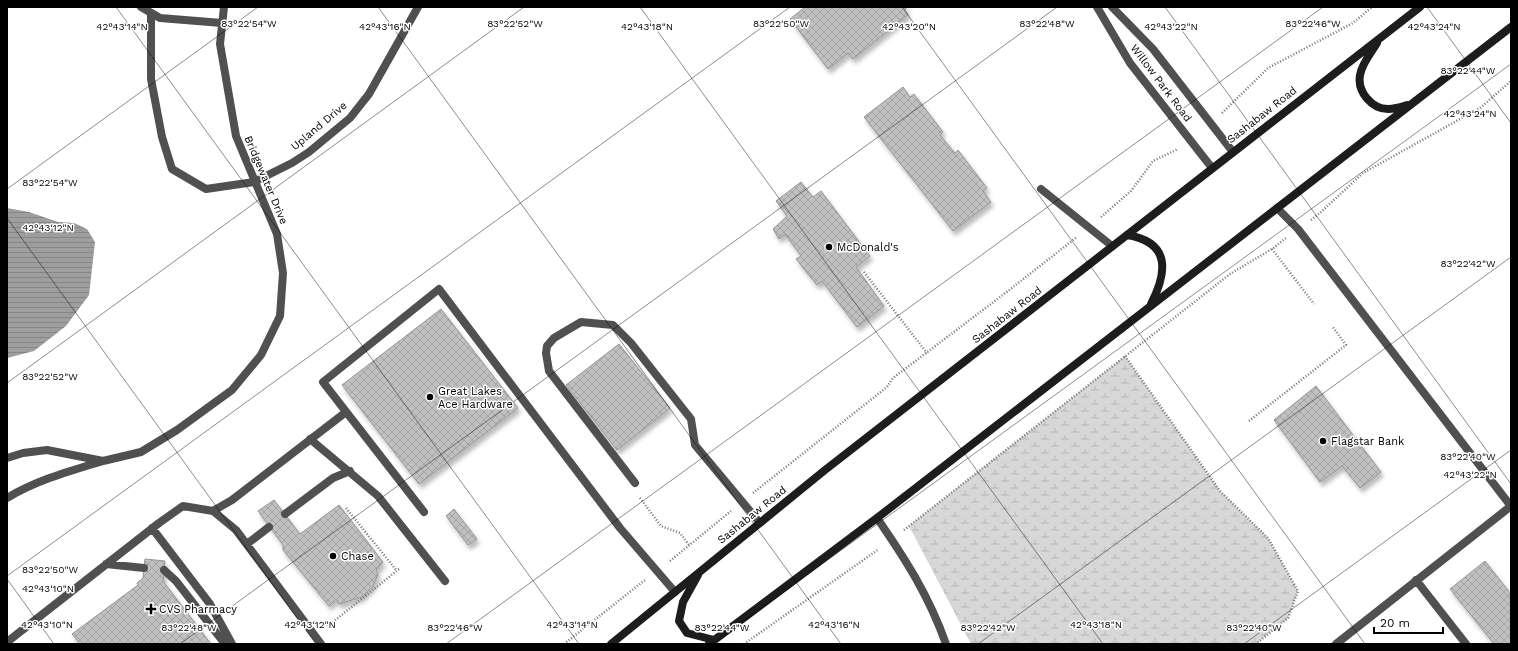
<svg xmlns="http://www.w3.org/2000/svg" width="1518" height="651" font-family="'Work Sans',sans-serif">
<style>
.wetland{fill:url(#wetland-marsh)}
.water{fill:url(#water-rules)}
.building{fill:url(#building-cross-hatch);stroke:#949494;filter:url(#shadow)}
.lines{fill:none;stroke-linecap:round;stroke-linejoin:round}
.path{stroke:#727272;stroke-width:2.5;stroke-dasharray:1 2;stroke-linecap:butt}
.lane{stroke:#505050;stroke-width:8}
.street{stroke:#505050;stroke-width:8}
.secondary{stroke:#1d1d1d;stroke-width:8}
.ticks{fill:none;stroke:#000;stroke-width:1;stroke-opacity:0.45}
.poi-dot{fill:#000;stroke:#fff;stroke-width:1.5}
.labels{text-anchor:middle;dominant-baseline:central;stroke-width:3;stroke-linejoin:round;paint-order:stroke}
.street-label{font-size:11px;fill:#000;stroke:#fff}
.poi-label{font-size:11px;fill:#000;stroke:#fff;text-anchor:start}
.ticks-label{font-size:10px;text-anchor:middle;fill:#000;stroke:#fff;stroke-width:3;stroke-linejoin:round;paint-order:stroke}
</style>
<defs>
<pattern id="wetland-marsh" width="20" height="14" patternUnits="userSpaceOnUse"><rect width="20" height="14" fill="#d7d7d7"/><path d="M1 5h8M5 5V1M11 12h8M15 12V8" fill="none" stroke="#b7b7b7"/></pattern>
<pattern id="water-rules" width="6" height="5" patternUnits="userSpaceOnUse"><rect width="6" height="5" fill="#9e9e9e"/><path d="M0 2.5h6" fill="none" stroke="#868686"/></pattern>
<pattern id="building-cross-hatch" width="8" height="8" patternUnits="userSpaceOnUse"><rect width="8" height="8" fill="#c0c0c0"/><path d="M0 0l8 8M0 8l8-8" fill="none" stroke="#a3a3a3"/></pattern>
<filter id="shadow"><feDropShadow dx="2.5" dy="4.5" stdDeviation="2" flood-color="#0004"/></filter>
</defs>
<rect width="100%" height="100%" fill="#fff"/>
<path class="wetland" d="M1125,356L1220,491L1268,538L1298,591L1288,618L1256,644H971L909,526Z"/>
<path class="water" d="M7,208L29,212L58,222L74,223L87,229L95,242L89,295L66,326L34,351L7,358Z"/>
<path class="building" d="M805,7H908L905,9L908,15L853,59L848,53L828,69L790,19Z
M903,87L910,97L914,94L943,132L940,135L955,153L958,150L987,188L983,191L991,202L953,231L864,117Z
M801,182L813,197L821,191L870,256L856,267L884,306L857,327L822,281L817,285L796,259L801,256L785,234L779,239L773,229L787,216L776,201Z
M441,309L518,408L419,484L342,385Z
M619,344L670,408L617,450L566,385Z
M1316,386L1381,472L1360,488L1342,466L1320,482L1274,420Z
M274,500L300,534L339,505L383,562L376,570L378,574L373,586L362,597L339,604L336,599L329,606L283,550V545L258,511Z
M454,509L477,539L468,545L446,516Z
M145,559L165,561L163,581L211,644H80L72,634L138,585L137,583L143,578Z
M1485,561L1511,594V644H1494L1450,589Z"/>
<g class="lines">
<path class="path" d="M1222,113L1268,68L1353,23L1372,7
M1101,217L1131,191L1153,161L1178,149
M1311,220L1321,212L1363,173L1480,108L1511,81
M1272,249L1314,304
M864,272L927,353
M1125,356L1220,491L1268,538L1298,591L1288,618L1256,644
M1249,421L1346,345L1332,326
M753,493L887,387L893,378L1008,291L1077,237
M640,498L661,526L680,533L689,545
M346,508L397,571
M904,530L1230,274L1272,249L1286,238
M670,561L731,511
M328,626L399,569
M564,644L645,580
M744,644L879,549"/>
<path class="lane" d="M151,13V79L162,137L172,169L206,189L254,182
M1041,189L1112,246
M1277,208L1298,229L1510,505
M310,439L378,496L445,581
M635,483L549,371L546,353L547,346L554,338L581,322L613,325L631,343L691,419L695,445L760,523
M213,511L232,500L346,412
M424,512L323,382L439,289L620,528L675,592
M285,514L333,478L350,471
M877,518C906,560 929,596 946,644
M152,528L210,604L232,644
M247,544L269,527
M106,564L144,568
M164,570L176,581L225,644
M1416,580L1466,644
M7,642L159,523L183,506L213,511L236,530L321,644
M1336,644L1511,506"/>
<path class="street" d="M141,7L160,18L222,23
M1097,7L1130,63L1212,168
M1112,7L1153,49L1233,152
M254,182L292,163L309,152L350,118L369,94L418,7
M7,458L23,453L47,450L103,461C70,471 37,480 7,498
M103,461L141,452L177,430L232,390L261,355L280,316L283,273L277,234L236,136L220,44L224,7"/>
<path class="secondary" d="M1377,43C1371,53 1362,63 1360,75C1357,92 1372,109 1388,109C1395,109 1401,107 1407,105
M1127,235C1170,242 1168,271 1151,304
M698,575L683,602L679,621L687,633L714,640
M611,644L825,470L1420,7
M709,644L877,518L1511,27"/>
</g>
<path class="ticks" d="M116,7L579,644M378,7L841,644M640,7L1103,644M902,7L1365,644M1165,7L1511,484M1427,7L1511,123M7,189L258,7M7,218L316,644M7,383L524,7M7,576L790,7M7,579L54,644M180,644L1057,7M446,644L1323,7M712,644L1511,64M978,644L1511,257M1244,644L1511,450M1510,644H1511"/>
<g class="poi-dot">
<circle cx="829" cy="247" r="4"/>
<circle cx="430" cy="397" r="4"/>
<circle cx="1323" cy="441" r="4"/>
<circle cx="333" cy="556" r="4"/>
<path d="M149 603h4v4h4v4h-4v4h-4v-4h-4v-4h4z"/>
</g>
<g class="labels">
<g class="street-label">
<text transform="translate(1161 83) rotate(53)">Willow Park Road</text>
<text transform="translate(1262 115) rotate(-38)">Sashabaw Road</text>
<text transform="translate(319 126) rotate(-40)">Upland Drive</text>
<text transform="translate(266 180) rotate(67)">Bridgewater Drive</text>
<text transform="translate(1007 315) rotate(-38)">Sashabaw Road</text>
<text transform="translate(752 515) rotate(-39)">Sashabaw Road</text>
</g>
<g class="poi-label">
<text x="837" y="247">McDonald's</text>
<text x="438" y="391">Great Lakes<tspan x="438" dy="13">Ace Hardware</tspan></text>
<text x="1331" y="441">Flagstar Bank</text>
<text x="341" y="556">Chase</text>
<text x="159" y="609">CVS Pharmacy</text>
</g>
</g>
<g class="ticks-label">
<text x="781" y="27">83°22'50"W</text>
<text x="249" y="27">83°22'54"W</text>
<text x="515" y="27">83°22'52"W</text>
<text x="1047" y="27">83°22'48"W</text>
<text x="1313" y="27">83°22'46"W</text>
<text x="122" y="30">42°43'14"N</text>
<text x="385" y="30">42°43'16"N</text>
<text x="647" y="30">42°43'18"N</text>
<text x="909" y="30">42°43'20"N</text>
<text x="1171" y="30">42°43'22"N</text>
<text x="1434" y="30">42°43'24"N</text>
<text x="1468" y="74">83°22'44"W</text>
<text x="1470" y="117">42°43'24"N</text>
<text x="50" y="186">83°22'54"W</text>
<text x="48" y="231">42°43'12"N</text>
<text x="1468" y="267">83°22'42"W</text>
<text x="50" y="380">83°22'52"W</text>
<text x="1468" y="460">83°22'40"W</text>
<text x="1470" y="478">42°43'22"N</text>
<text x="50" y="573">83°22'50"W</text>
<text x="48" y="592">42°43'10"N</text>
<text x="47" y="628">42°43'10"N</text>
<text x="310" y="628">42°43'12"N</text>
<text x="572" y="628">42°43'14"N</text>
<text x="834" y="628">42°43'16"N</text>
<text x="1096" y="628">42°43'18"N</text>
<text x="189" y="631">83°22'48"W</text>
<text x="455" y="631">83°22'46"W</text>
<text x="722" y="631">83°22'44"W</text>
<text x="988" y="631">83°22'42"W</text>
<text x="1254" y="631">83°22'40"W</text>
</g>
<rect width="1518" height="651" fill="none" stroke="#000000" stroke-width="16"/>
<path d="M1374 627v6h69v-6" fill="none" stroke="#000000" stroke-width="2"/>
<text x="1380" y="627" font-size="12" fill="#000000" stroke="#ffffff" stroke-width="3" paint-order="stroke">20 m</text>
</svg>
